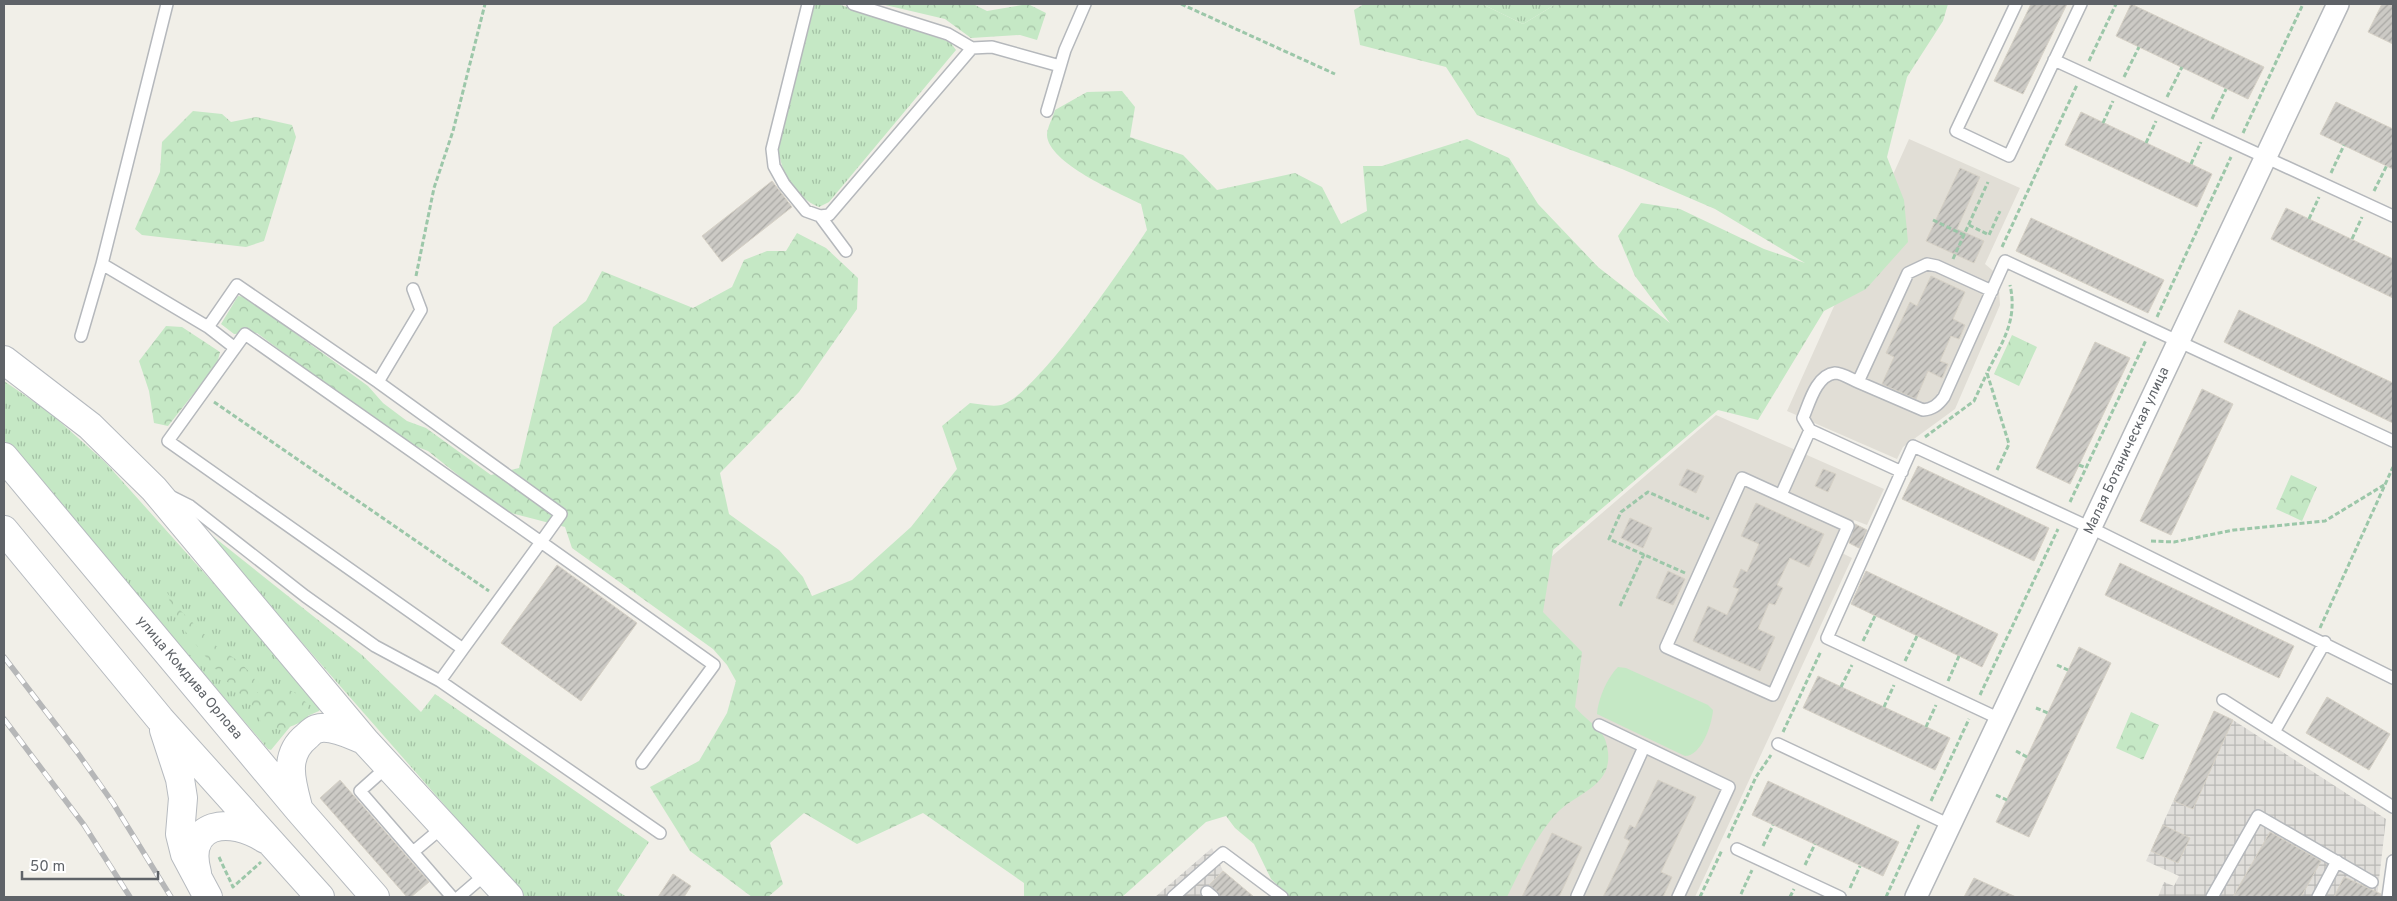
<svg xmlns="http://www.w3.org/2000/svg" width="2397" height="901" font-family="Overpass,sans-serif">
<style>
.industrial{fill:url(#industrial-grid)}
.education{fill:#e1ded6}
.grass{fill:url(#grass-tufts)}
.forest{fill:url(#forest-crowns)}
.pitch{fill:#c5e8c5}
.building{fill:url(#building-hatch);stroke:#d6d1c6}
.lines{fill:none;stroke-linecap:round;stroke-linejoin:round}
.lane-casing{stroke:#b5b8bc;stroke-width:14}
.street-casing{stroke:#b5b8bc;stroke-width:24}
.secondary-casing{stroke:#b6babf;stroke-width:30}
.path{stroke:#9cc7a9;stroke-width:3;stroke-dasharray:5 2.5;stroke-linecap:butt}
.lane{stroke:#fff;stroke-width:11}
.street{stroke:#fff;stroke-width:21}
.secondary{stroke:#fff;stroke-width:28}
.rail-casing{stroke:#b6b7b8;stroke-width:5.5}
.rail{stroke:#fff;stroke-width:4;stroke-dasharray:11;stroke-linecap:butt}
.labels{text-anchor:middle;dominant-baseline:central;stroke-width:5;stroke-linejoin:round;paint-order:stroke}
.street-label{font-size:14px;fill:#5f6368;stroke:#fff}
</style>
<defs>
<pattern id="industrial-grid" width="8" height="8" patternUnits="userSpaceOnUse" patternTransform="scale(1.25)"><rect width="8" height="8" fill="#e0deda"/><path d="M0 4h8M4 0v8" fill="none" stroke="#b9b8b5"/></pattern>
<pattern id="grass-tufts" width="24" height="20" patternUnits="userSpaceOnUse" patternTransform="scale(1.25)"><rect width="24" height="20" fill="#c5e8c5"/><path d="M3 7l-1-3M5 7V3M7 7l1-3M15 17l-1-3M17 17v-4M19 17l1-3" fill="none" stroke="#a3c0a4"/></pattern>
<pattern id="forest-crowns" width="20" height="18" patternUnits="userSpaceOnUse" patternTransform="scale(1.25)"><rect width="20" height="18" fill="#c5e8c5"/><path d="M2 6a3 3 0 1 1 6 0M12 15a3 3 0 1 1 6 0" fill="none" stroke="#a3c0a4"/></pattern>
<pattern id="building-hatch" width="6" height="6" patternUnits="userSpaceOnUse" patternTransform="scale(1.25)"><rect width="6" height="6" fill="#cccac5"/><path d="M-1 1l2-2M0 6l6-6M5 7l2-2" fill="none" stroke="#a9a8a4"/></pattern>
</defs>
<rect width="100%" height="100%" fill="#f1efe8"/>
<path class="industrial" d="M2214,711L2233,720L2386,819L2377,897H2158L2164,882L2174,886L2179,876L2146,861Z
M1212,848L1223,871L1254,897H1155Z"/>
<path class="education" d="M1909,139L2020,188L1985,264L1998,275L2000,305L1955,409L1903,447L1897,459L1787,411Z
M1716,415L1884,489L1867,525L1854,520L1840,552L1852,558L1695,897H1310L1244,821Z"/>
<path class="grass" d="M815,4H838L950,42L956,50L829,202L819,207C795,197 782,174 778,149Z
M1482,4H1556L1523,24Z
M4,381L49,412L105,462L319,701L321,706L319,711L294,722L271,750L268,749L4,440Z
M200,526L362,655L421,712L435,694L649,842L617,891L627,897H525Z"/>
<path class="forest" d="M881,4H973L987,11L1028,4L1046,13L1037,40L1020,35L971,38L945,19Z
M1364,4H1482L1523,24L1556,4H1948L1943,21L1907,77L1887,157L1904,200L1908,242L1866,289L1824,311L1758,420L1718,410L1553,550L1543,612L1582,652L1575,707C1583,717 1595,724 1602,734C1606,739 1607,746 1608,752C1612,788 1574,793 1555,815C1534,839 1521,869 1507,897H1290L1271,879L1254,844L1235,828L1226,816L1206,822L1122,897H1024V883L923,813L857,844L804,813L770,843L783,884L768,897H752L690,851L650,787L699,761L727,713L736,681L727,665L713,649L572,548L565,527L503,511L428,451L402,441L257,333L234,334L221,324L238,296L245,297L368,386L383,403L407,421L426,428L491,475L519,468L553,327L586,301L602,271L693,308L732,287L744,260L767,251H786L797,233L826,248L858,278L857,309L799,392L720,473L729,514L779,550L803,577L812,596L852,580L911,527L957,469L942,426L970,403C979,404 992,407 1001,405C1034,398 1126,262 1147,230L1141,204C1119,193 1048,163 1047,135C1047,128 1053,117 1055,110L1087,92L1122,91L1135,107L1130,137L1183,155L1217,190L1295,173L1322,187L1341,224L1367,211L1363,166H1382L1467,139L1509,158L1538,204L1598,267L1670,323L1635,276L1618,236L1641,203L1680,209L1764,249L1805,263L1715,209L1622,169L1477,115L1446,67L1360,45L1354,10Z
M193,111L222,114L231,122L256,117L292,125L296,137L264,241L246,247L142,235L135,229L160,172L162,142Z
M166,326L182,327L220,352L217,364L168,426L154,423L149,391L139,361Z
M2012,335L2037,347L2019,386L1994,374Z
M2291,475L2317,487L2302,521L2276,509Z
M164,588L176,606L215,645L241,663L254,677L257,693L263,688L278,684L295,693L308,704V717C294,727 277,734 261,724L258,711L222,677L181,626Z
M2131,712L2159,725L2143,760L2116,748Z"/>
<path class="pitch" d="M1618,667L1626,668L1708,705L1713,710C1712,725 1701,756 1685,756L1597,714C1598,699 1607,678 1618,667Z"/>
<path class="building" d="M2031,4H2067L2023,94L1994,81Z
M2131,4L2264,67L2248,99L2116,36Z
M2382,4H2393V44L2368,32Z
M2336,102L2393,129V169L2320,134Z
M2081,112L2212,174L2197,207L2065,145Z
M1960,168L1980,177L1957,229L1984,241L1974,263L1926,241Z
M772,181L792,207L722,262L702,236Z
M2286,208L2393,259V298L2271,239Z
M2031,218L2164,280L2148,313L2016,251Z
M1931,276L1965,292L1953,319L1965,325L1959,339L1951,336L1940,361L1948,364L1942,378L1928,371L1916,399L1882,384L1894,357L1886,353L1910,302L1917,306Z
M2239,310L2393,383V423L2224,342Z
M2095,342L2130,358L2070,484L2036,468Z
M2202,389L2233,404L2171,535L2140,521Z
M1918,466L2049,528L2034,561L1902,499Z
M1687,469L1704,476L1696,493L1679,485Z
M1823,469L1836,474L1828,492L1815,486Z
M1756,503L1824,534L1809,567L1790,558L1777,585L1783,588L1775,605L1769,603L1758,629L1775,637L1760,671L1693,641L1708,606L1727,615L1739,589L1733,587L1741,569L1747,572L1759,544L1741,536Z
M1630,518L1652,528L1643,548L1621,538Z
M1855,524L1867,530L1859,548L1849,543Z
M2120,563L2294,646L2279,678L2105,595Z
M557,565L637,623L581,701L501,643Z
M1668,571L1685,579L1673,605L1656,598Z
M1866,571L1998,634L1982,667L1851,604Z
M2079,647L2111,663L2029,837L1996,822Z
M1818,676L1950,738L1935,770L1803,708Z
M2327,697L2390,734L2369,770L2306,733Z
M2214,711L2233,720L2193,809L2174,801Z
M340,780L429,882L411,897H407L320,798Z
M1658,780L1696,797L1661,872L1672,877L1663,897H1603L1630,841L1624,838L1630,825L1635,828Z
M1768,781L1899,842L1883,876L1752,815Z
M2163,825L2190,838L2178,863L2151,851Z
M2270,832L2321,861L2301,897H2233Z
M1552,833L1582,847L1559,897H1522Z
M1223,871L1254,897H1220L1218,892L1209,885Z
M673,874L691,886L684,897H658Z
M2344,877L2381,894V897H2334Z
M1974,878L2016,897H1964Z"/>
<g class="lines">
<defs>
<path id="lane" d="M808,4L772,149L774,166L784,184L806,211L820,216L829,215L972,48L992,47L1060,66
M853,4L948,34L972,48
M2016,4L1956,131L2009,156L2081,4
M2054,60L2393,216
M1047,111L1065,50L1085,4
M820,216L846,251
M102,264L208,327L235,348
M1992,291L1937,266L1927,264L1908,273L1858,382L1923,410C1933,409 1938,405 1944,397L2005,261L2393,441
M208,327L237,285L378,382L561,514L541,542L714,665L642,763
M81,336L102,264L167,4
M378,382L421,310L413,289
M1858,382C1851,379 1842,373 1835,373C1816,375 1809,404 1803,418L1810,430L1902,472
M1742,478L1848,526L1773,695L1666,647Z
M1781,495L1810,430
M170,496L190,506L305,596L375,646L440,681L660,833
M440,681L463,649L168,441L245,334L541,542L463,649
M2223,700L2393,807
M2000,719L1827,638L1913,446L2091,528L2393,678
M1599,725L1729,787L1678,897
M2274,732L2325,642
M1778,744L1950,825
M388,766L360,791L413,852L444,826
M1737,849L1840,897
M413,852L452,897
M1207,892L1213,897
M1577,896L1644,747
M459,897L487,873
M1173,897L1223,853L1282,897
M2212,897L2258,816L2372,882
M2318,897L2337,861
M2388,897L2393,861"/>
<path id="street" d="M1916,897L2338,4"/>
<path id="secondary" d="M4,360L90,426L154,489L365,741L509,897
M4,457L299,810L375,897
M4,530L160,719L320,897
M164,730L180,779L183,798L180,834L185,854L208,897
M298,807C291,781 283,755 307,736C309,734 313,730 316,729C331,724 351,735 364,740
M197,873C183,821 231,816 265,839"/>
</defs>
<use href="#lane" class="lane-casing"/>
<use href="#street" class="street-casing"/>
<use href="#secondary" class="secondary-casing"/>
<path class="path" d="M1181,4L1335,74
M2089,61L2116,4
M2124,77L2139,47
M2167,97L2182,67
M2212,119L2226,89
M2103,123L2113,101
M2243,133L2303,4
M2146,143L2156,121
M2191,164L2201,142
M2331,173L2344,145
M2374,191L2387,165
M2309,219L2319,197
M1933,220L1964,235
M1969,225L1989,235L2000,211
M2352,239L2362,217
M2002,247L2077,85
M1953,259L1988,182
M416,276L434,188L453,131L485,4
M2157,317L2231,157
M214,402L489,591
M1925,437L1974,401L1987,373
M2079,465L2086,468
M1997,470L2009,444L1987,373C2002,342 2018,321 2010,285
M2070,502L2146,340
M2151,541L2174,542L2234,530L2325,521L2384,485
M1685,573L1609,539L1621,512L1648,492L1709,519
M1620,606L1644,554
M2320,628L2393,467
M1863,641L1875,616
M1905,661L1917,636
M2057,665L2068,670
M1948,681L1959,656
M1841,687L1852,665
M1980,695L2058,529
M1884,707L1894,685
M2036,708L2048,713
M1926,727L1936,705
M1783,732L1821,651
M2016,751L2027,757
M1996,795L2007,800
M1931,801L1969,719
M1728,838L1756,777L1771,755
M1763,846L1773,825
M219,857L233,887L261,862
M1805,865L1815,844
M1850,888L1860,866
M1741,894L1752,870
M1700,897L1722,850
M1790,897L1794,889
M1886,897L1919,825"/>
<use href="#lane" class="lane"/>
<use href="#street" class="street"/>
<use href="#secondary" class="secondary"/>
<defs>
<path id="rail" d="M4,657L77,752L113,803L171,897
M4,719L84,825L130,897"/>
</defs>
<use href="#rail" class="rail-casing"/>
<use href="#rail" class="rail"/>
</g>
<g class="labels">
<g class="street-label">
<text transform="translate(2127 451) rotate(-65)">Малая Ботаническая улица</text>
<text transform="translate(189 678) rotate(50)">улица Комдива Орлова</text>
</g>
</g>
<rect width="2397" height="901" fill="none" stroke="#5f6368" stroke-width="10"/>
<path d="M22 871v8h136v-8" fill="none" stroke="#5f6368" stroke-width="2.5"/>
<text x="30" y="871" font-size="15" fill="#5f6368" stroke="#ffffff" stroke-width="4" paint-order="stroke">50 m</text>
</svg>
